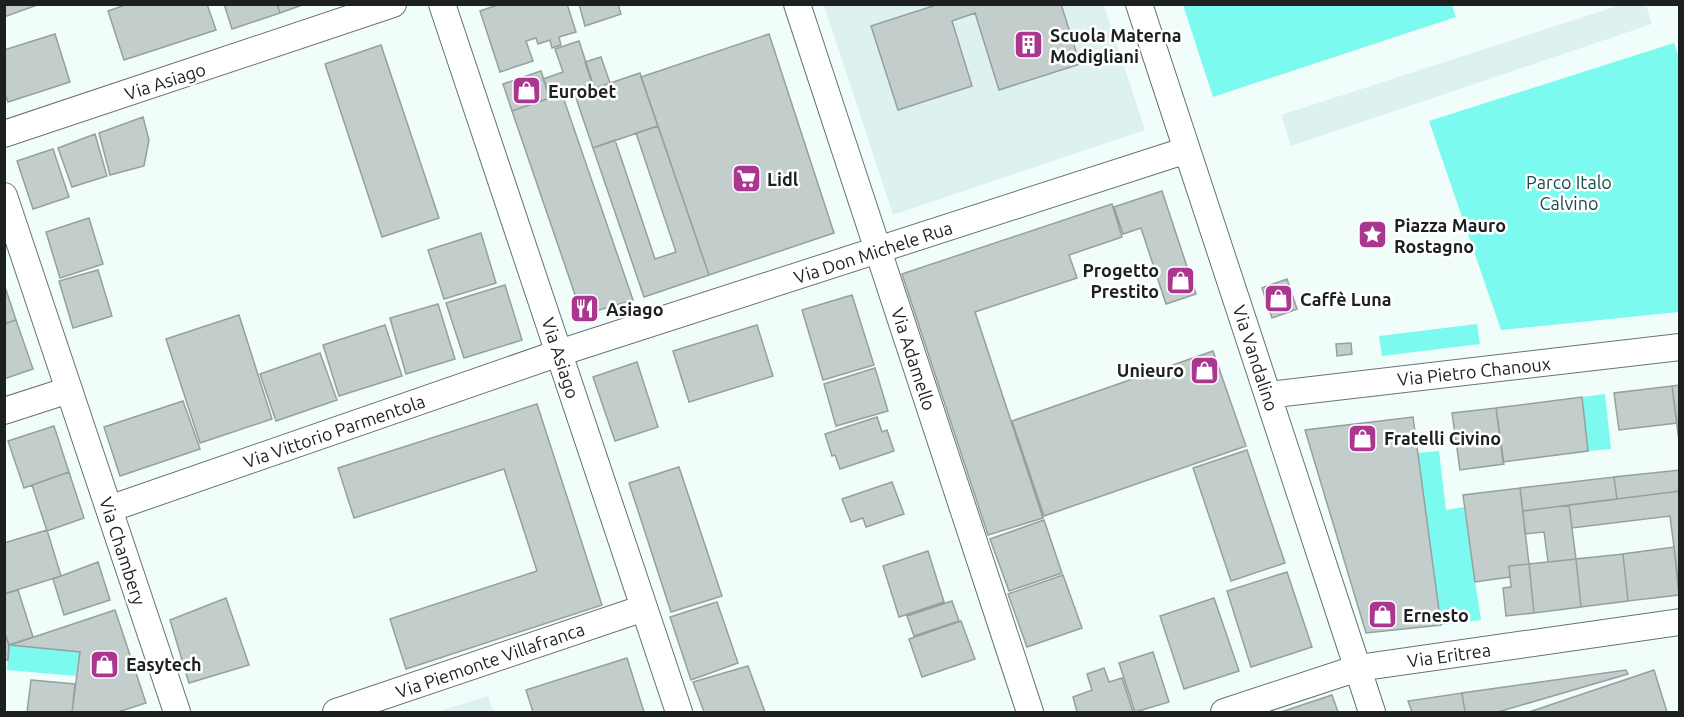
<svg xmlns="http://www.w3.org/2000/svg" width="1684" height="717" font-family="Ubuntu,sans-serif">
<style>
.built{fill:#ddf2f0}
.green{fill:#7dfaf0}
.building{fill:#c2cdcc;stroke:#95a09f;stroke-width:1.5}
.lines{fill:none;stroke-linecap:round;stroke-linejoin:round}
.minor-casing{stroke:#697372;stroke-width:28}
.minor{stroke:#fff;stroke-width:26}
.labels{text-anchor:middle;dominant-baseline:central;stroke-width:5;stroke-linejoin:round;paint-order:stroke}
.poi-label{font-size:18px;font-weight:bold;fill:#1c2020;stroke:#fff;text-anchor:start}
.street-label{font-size:18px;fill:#1c2020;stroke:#fff}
.park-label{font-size:18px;fill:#134c48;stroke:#fff}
</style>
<rect width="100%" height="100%" fill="#f1fdfb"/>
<path class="built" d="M824,5H1104L1145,130L893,215Z
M1620,5H1646L1652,24L1291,146L1281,115Z
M488,696L494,712H436Z"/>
<path class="green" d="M1452,5L1456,17L1213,97L1183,5Z
M1674,43L1680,60L1679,312L1501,330L1429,121Z
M1477,324L1480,344L1382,356L1379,336Z
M1605,394L1611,449L1588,451L1582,397Z
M1439,451L1446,510L1464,507L1481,620L1441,625L1418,453Z
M9,645L80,652L76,676L7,670Z"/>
<path class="building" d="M4,4H40L4,17Z
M128,4H207L216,30L124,60L108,11Z
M224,4H277L280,13L232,29Z
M277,4H305L280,13Z
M500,4H567L576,32L559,37L561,45L552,48L550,40L538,44L536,38L526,41L533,61L500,72L480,11Z
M579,4H618L621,14L585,26Z
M939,4H1061L1080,64L999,90L975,13L952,21L972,86L898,110L871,26Z
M55,34L70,82L8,102L4,91V50Z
M769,34L834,233L709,275L641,77Z
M579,41L593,84L550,98L543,79L563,72L555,49Z
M381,45L439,218L382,237L325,64Z
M601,57L610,83L594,89L585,62Z
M541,71L550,98L512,111L503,84Z
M640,73L658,126L593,148L575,95Z
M562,94L633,300L582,315L512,111Z
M143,117L149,140L144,166L110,175L99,133Z
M658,126L709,275L644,297L593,148L615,140L655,259L676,252L636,133Z
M95,134L107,176L72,187L58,148Z
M53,149L69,197L33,209L17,161Z
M1162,191L1196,294L1166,304L1141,228L1123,234L1114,207Z
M1112,204L1122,237L1069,255L1077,278L975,312L1043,518L988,535L902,274Z
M89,218L103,264L60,278L46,232Z
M481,233L496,283L444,299L428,250Z
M98,270L112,316L73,328L59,281Z
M1287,279L1297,309L1272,318L1262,288Z
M4,284L16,320L4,324Z
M505,285L522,340L464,358L446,303Z
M852,295L874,365L823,380L802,310Z
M438,304L455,359L406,374L390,318Z
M239,315L272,419L200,443L166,339Z
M16,320L33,369L4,379V324Z
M385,325L402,376L339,396L323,345Z
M757,325L773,376L689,402L673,351Z
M1351,343L1352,354L1337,356L1336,344Z
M1213,351L1246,446L1044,516L1012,421Z
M320,353L337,400L276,421L260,374Z
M637,362L658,427L615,441L593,377Z
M875,368L888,411L836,426L824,384Z
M1680,385V449L1672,386Z
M1672,386L1677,423L1619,430L1614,393Z
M1582,397L1588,451L1503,462L1496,408Z
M183,401L200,449L120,476L104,427Z
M537,404L602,605L406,669L390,619L537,571L504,469L354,518L338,468Z
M1496,408L1504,464L1460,470L1452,413Z
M877,417L882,432L887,430L894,451L840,469L835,455L832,456L825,434Z
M1413,417L1441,625L1366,633L1305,430Z
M54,426L69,472L24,488L8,441Z
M1247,450L1285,563L1231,581L1193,468Z
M679,467L722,596L671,612L629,483Z
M1680,470V491L1617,499L1614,477Z
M69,472L84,518L47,531L32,485Z
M1614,477L1617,499L1523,511L1520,488Z
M892,482L904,514L866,527L863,518L851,522L842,499Z
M1520,488L1529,564L1509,566L1510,577L1475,582L1463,495Z
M1680,491V595L1670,516L1572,528L1569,505Z
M1569,505L1576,559L1548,562L1544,532L1525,534L1523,511Z
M1044,520L1062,573L1009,591L990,539Z
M47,530L61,576L4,594V543Z
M1674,547L1679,595L1628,601L1623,554Z
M928,551L944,602L899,617L883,566Z
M1623,554L1628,601L1581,607L1576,559Z
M1576,559L1581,607L1534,613L1529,564Z
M98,562L110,600L64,615L53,579Z
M1529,564L1534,613L1506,616L1503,588L1511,587L1509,566Z
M1287,572L1312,647L1251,667L1227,591Z
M1063,575L1082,628L1027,647L1008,594Z
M18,590L33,637L9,645L4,631V594Z
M226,598L249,665L189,683L170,620Z
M1214,598L1239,671L1184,689L1160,616Z
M952,601L959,621L914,636L907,616Z
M717,602L738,663L691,680L670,617Z
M115,610L146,703L118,712H72L80,652L10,645Z
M961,621L975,659L922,677L909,639Z
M4,631L9,645L8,660H4Z
M1153,652L1169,702L1135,712L1119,663Z
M627,658L644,712H533L526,690Z
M748,666L765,712H704L693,682Z
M1104,668L1109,682L1122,678L1133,712H1077L1073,697L1092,690L1087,674Z
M1626,670L1628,674L1498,712H1465L1462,693Z
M1654,670L1667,712H1529Z
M31,680L75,684L72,712H27Z
M1462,693L1465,712H1412L1408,701Z
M1332,695L1338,712H1281Z"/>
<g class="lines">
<defs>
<path id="minor" d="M442,4L679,712
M797,4L1030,712
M1139,4L1372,712
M4,134L393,4
M4,196L177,712
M1268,395L1680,347
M4,411L69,390
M109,509L559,353L1187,150
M336,712L644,608
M1224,712L1358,668L1680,622"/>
</defs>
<use href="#minor" class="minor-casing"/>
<use href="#minor" class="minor"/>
</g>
<defs>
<symbol id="building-square" viewBox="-11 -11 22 22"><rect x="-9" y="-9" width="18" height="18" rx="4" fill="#aa368f" stroke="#fff"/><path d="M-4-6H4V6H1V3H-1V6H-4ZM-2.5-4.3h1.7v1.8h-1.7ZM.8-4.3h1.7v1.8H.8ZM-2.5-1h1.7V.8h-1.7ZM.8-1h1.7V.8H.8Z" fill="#fff"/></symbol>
<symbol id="shop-square" viewBox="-11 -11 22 22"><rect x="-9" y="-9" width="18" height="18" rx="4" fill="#aa368f" stroke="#fff"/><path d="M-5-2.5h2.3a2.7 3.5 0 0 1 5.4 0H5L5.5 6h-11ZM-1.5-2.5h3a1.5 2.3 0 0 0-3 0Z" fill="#fff"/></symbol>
<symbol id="supermarket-square" viewBox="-11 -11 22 22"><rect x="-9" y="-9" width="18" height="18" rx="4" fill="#aa368f" stroke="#fff"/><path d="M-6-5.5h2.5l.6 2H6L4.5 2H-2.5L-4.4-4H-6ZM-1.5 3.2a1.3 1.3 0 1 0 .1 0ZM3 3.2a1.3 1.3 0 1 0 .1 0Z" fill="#fff"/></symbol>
<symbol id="sight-square" viewBox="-11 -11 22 22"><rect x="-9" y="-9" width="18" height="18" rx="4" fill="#aa368f" stroke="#fff"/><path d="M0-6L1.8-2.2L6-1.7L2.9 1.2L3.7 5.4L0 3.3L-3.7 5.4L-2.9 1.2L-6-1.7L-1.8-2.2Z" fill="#fff"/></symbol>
<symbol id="restaurant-square" viewBox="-11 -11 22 22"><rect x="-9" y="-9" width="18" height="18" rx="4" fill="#aa368f" stroke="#fff"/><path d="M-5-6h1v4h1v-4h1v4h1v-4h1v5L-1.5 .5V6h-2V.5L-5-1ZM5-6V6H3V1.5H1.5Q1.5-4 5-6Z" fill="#fff"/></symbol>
</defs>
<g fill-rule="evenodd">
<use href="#building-square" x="1012" y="28" width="33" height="33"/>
<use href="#shop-square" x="510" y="74" width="33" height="33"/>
<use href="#supermarket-square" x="730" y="162" width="33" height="33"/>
<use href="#sight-square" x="1356" y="218" width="33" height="33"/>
<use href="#shop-square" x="1164" y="264" width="33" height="33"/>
<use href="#shop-square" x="1262" y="282" width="33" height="33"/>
<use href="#restaurant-square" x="568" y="292" width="33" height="33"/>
<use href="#shop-square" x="1188" y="354" width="33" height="33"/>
<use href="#shop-square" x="1346" y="422" width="33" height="33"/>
<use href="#shop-square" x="1366" y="598" width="33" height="33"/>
<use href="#shop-square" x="88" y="648" width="33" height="33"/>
</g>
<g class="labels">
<g class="poi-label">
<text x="1050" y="35">Scuola Materna<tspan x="1050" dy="21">Modigliani</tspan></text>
<text x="548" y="91">Eurobet</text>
<text x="767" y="179">Lidl</text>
<text x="1394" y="225">Piazza Mauro<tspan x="1394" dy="21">Rostagno</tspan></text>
<text x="1159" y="270" text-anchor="end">Progetto<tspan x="1159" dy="21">Prestito</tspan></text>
<text x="1300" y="299">Caffè Luna</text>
<text x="606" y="309">Asiago</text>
<text x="1184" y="370" text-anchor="end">Unieuro</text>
<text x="1384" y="438">Fratelli Civino</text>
<text x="1403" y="615">Ernesto</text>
<text x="126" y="664">Easytech</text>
</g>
<g class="street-label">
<text transform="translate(165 81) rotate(-18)">Via Asiago</text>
<text transform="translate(873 252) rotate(-18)">Via Don Michele Rua</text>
<text transform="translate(561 358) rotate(72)">Via Asiago</text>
<text transform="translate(1256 358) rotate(72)">Via Vandalino</text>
<text transform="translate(914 359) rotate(72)">Via Adamello</text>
<text transform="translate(1474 371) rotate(-6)">Via Pietro Chanoux</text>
<text transform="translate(334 431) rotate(-19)">Via Vittorio Parmentola</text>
<text transform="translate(123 551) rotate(72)">Via Chambery</text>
<text transform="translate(1449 655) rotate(-8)">Via Eritrea</text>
<text transform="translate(490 660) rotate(-19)">Via Piemonte Villafranca</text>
</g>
<g class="park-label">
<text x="1569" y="182">Parco Italo<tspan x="1569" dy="21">Calvino</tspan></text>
</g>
</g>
<rect width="1684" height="717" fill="none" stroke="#1c2020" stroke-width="12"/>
</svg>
